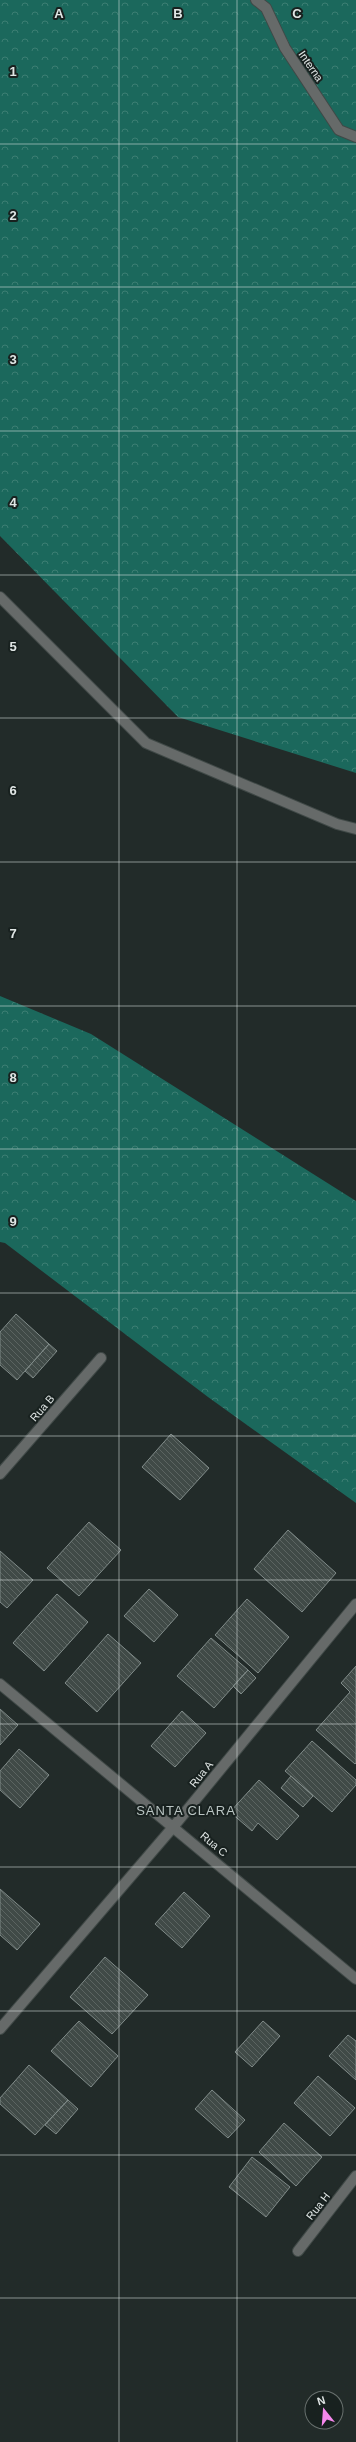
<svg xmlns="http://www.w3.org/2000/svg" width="356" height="2442" font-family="Helvetica,sans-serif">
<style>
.forest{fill:url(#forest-crowns)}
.building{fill:url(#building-back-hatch);stroke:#808b89}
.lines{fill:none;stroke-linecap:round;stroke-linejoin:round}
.minor-casing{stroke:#404947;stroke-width:12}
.minor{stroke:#666a69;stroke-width:10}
.grid{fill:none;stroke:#e0e6e5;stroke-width:1;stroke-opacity:0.55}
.labels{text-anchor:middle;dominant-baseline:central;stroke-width:4;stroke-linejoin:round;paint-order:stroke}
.street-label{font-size:11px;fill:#e0e6e5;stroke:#18211f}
.quarter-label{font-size:13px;letter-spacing:1px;fill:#b9c4c2;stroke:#18211f}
.grid-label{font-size:13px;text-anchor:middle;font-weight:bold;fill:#e0e6e5;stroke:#18211f;stroke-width:4;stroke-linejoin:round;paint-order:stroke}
</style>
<defs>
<pattern id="forest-crowns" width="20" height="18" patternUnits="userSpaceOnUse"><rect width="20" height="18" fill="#1b685c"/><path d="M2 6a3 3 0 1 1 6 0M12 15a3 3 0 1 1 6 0" fill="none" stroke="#3c7e73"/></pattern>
<pattern id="building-back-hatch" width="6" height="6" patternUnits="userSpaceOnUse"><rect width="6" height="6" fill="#404a47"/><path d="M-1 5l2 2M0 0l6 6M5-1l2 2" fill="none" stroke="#5b6461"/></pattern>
</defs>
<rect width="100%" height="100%" fill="#222b29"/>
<path class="forest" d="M0,0H356V773L178,717L0,536Z
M0,996L91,1034L356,1201V1503L208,1397L5,1243L0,1242Z"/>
<path class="building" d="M16,1314L49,1344L17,1380L0,1365V1332Z
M49,1344L57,1351L33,1378L25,1371Z
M171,1434L209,1468L180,1500L142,1467Z
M89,1522L121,1550L79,1596L47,1568Z
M288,1530L336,1573L302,1612L254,1569Z
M0,1551L33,1580L7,1608L0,1602Z
M149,1589L178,1615L154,1642L124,1616Z
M57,1594L88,1622L44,1671L13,1643Z
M247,1599L289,1637L258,1673L215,1635Z
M108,1634L141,1663L97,1712L65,1683Z
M211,1638L248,1670L214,1708L177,1676Z
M356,1666V1763L355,1764L316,1730L350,1692L341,1683Z
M248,1670L256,1678L241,1694L233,1686Z
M0,1709L18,1725L0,1745Z
M182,1711L206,1733L175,1767L151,1746Z
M312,1741L356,1780V1785L332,1812L285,1771Z
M19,1749L49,1775L20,1808L0,1790V1771Z
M291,1776L313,1796L303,1807L281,1788Z
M259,1780L299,1816L277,1840L258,1823L252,1831L230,1812Z
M0,1889L40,1924L17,1950L0,1935Z
M184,1892L210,1916L182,1948L155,1924Z
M105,1957L148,1995L112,2034L70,1997Z
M79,2021L118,2056L91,2087L51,2051Z
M263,2021L280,2036L252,2067L235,2052Z
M348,2035L356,2041V2080L329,2056Z
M29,2065L68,2100L35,2135L0,2104V2098Z
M318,2076L355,2108L330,2136L294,2103Z
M212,2090L245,2120L228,2138L195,2109Z
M68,2100L78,2109L56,2134L45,2125Z
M284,2123L322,2157L296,2186L259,2152Z
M252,2157L290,2187L266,2217L229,2187Z"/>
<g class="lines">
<defs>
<path id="minor" d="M256,0L266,8L285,48L339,130L356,137
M0,597L146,743L337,824L356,829
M0,1474L101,1358
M0,1684L356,1979
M0,2029L174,1826L356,1604
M298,2251L356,2176"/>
</defs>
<use href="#minor" class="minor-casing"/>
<use href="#minor" class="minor"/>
</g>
<path class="grid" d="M119,0V2442M237,0V2442M0,144H356M0,287H356M0,431H356M0,575H356M0,718H356M0,862H356M0,1006H356M0,1149H356M0,1293H356M0,1436H356M0,1580H356M0,1724H356M0,1867H356M0,2011H356M0,2155H356M0,2298H356"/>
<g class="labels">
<g class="street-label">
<text transform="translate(311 66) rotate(56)">Interna</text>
<text transform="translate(42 1408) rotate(-49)">Rua B</text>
<text transform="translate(201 1774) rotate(-51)">Rua A</text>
<text transform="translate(214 1844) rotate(40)">Rua C</text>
<text transform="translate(318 2206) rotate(-52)">Rua H</text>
</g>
<g class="quarter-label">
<text x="186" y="1810">SANTA CLARA</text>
</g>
</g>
<g class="grid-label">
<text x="59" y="18">A</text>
<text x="178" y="18">B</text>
<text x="297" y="18">C</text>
<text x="13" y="76">1</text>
<text x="13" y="220">2</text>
<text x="13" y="364">3</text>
<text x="13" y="507">4</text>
<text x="13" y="651">5</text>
<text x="13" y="795">6</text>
<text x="13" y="938">7</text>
<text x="13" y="1082">8</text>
<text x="13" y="1226">9</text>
</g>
<g transform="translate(324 2410) rotate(343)"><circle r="19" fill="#18211f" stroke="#68706e"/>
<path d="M0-3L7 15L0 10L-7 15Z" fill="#f688ed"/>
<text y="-6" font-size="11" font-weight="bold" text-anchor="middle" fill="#e0e6e5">N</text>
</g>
</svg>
